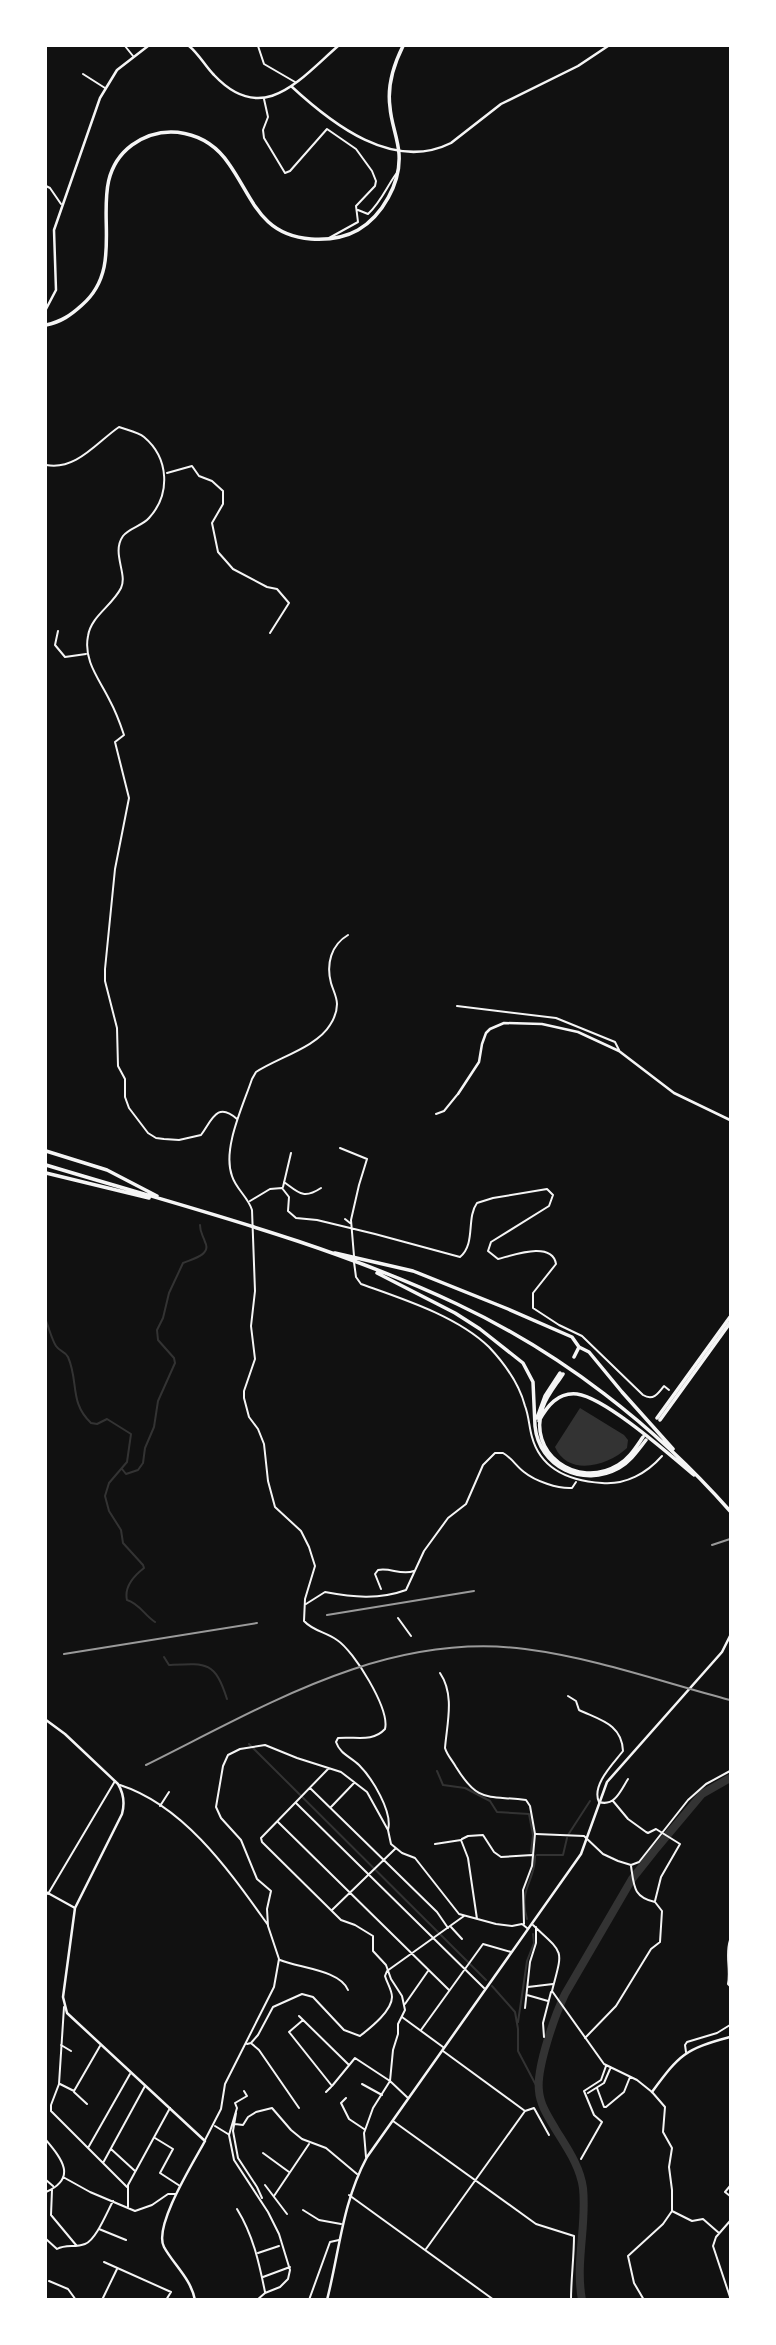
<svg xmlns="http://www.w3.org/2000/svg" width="776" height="2345" font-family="'DM Sans',sans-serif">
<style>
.water{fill:#333}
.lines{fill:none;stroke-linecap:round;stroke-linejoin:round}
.stream{stroke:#333;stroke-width:2}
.river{stroke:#333;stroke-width:8}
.minor{stroke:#f5f5f5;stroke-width:2}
.tertiary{stroke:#f5f5f5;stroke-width:2.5}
.secondary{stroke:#f5f5f5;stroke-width:2.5}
.trunk{stroke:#f5f5f5;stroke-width:3.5}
.motorway{stroke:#f5f5f5;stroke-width:3.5}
.rail{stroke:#9a9a9a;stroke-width:2}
</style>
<rect width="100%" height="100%" fill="#111"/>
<path class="water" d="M580,1408L624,1435L628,1440L627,1448C608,1466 568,1477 555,1447Z"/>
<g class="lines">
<path class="stream" d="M46,1321C49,1328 52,1340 56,1346C60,1352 65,1351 68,1357C79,1382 69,1402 91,1423L97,1424L107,1419L131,1434L127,1462L109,1483L105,1496L109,1511L121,1530L123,1543L143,1565L144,1568C135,1575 124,1587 127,1600C140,1604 144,1615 155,1622
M122,1469L126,1474L138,1470L143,1463L145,1448L154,1427L158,1401L175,1363L174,1358L158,1340L157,1330L163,1318L169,1293L183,1263C192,1259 212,1255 205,1242C203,1235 200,1233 200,1225
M164,1657L169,1665C206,1663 215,1661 227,1699
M249,1744L486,1980
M437,1771L443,1785L465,1788L490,1801L497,1812L529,1814L533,1835L531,1852L535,1856C536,1880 518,1888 527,1919
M568,1835L590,1801
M537,1855H563L567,1838
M492,1986L515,2012L518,2029V2051L538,2089
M518,2022L527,1961L534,1943L533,1934"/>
<path class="river" d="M582,2300C575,2262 587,2225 583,2188C580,2166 567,2148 556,2130C549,2118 540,2105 539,2091C536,2068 555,2015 565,1994L632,1879L655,1850L702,1794L730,1778"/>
<path class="minor" d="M125,46L133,56
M258,46L264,64L295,82
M83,74L105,88
M264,99L268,117L263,130L264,138L285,173L290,171L327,129L356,149L372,171L376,181L375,186L356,206L358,222L329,238
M46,186L50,188L61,204
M358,210L368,214C381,202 386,188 396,174
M46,465C76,471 97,442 119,427C127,430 138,432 144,437C169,458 171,494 149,518C142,526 129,528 123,536C111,553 128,574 121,588C112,606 91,616 88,636C83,661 100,680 110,701C116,712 120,723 124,735L115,742L129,798L115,869L105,969V981L117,1028L118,1066L125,1079V1097L129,1108L148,1133L156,1138L164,1139L179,1140L201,1135C212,1120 217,1101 237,1119
M167,473L192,466L199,476L212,481L223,491V504L212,523L218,552L226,561L233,569L267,587L277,589L289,603L270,633
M58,631L55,645L65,657L86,654
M348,935C331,945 326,964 331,983C333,990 337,997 337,1004C337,1012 334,1019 330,1025C317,1047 277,1058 256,1072L252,1079C243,1106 222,1149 232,1176C236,1189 248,1197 252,1210L255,1291L251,1326L255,1359L244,1391V1398L249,1417L258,1429L264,1444L268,1481L275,1507L301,1531L309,1547L315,1566L305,1599L304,1621C313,1631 326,1632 337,1640C354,1651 390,1709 385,1729C372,1743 355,1736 338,1738L336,1742C340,1754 351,1757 359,1765C372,1778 393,1812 388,1830
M457,1006L556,1018L615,1042L619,1050
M436,1114L444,1111L457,1095
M340,1148L367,1159L359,1185L351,1220L354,1256
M284,1182C298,1192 303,1200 321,1188
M283,1187L291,1153
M250,1201L270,1189L282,1188L289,1197L288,1211L296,1218L317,1220L375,1234L460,1257C476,1244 466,1218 477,1203L493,1198L547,1189L553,1195L549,1206L491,1242L488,1251L498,1259C514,1255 552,1241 556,1264L533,1293V1308L559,1325L582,1336L643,1395C653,1401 658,1394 664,1386L669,1390
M345,1219L350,1223
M354,1262L356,1277L361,1284C403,1299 457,1316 489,1347C505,1364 519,1383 525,1406C529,1416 529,1427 532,1437C541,1470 571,1481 602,1483C626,1485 647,1473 662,1456
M381,1589L375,1574L378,1570C390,1567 401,1576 414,1571
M306,1604L325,1592C352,1597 379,1600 406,1590L424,1551L448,1518L466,1504L483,1465L495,1453H503C512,1458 516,1466 524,1472C535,1481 558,1489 572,1488L576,1482
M398,1618L411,1636
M440,1673C455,1695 447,1723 445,1748C447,1755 452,1760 456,1767C479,1804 487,1795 526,1800L530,1806L535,1834L532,1866L523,1890L524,1924
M568,1696L576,1701L579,1710C600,1720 622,1724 623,1751C614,1763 591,1785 599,1802C615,1807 621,1790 628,1779
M328,1769L261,1838L262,1842L341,1920L355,1925L373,1936V1951L386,1965L391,1979L402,1996L405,2010L398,2024V2034L393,2050L390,2081L373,2108L364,2133L366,2157
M120,1785C185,1806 230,1872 268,1925
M310,1788L437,1912L448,1928
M613,1801L628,1819L646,1832L648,1833L656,1829L680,1844L661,1877L655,1901
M296,1803L484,1988
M160,1806L169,1792
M331,1807L354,1783
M278,1822L449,1990
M536,1834L584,1836L603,1854L618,1861L631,1865L639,1862L688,1800L706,1784L730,1771
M462,1839L468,1836L483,1835L494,1852L501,1857L532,1855
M435,1844L461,1840L468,1858L477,1919
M46,1892L75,1908
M48,1894L115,1781
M332,1910L395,1849
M533,1925C565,1955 563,1948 552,1991L604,2064L637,2080L652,2092L665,2107L663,2132L672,2148L669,2167L672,2190V2211L692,2221L703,2219L719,2233
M451,1927L462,1939
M730,1940C725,1955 731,1969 728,1984L730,1986
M280,1960C299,1968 340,1970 348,1990
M528,1987L553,1984
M527,1995L548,2001
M405,2004L428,1971
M64,2007L59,2084L51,2105V2111L127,2187
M525,2008L530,1962L536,1943V1927
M299,2016L348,2064
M402,2017L443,2047
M303,2020L289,2032L332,2086L355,2058L390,2081L408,2098
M421,2030L483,1944L511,1952
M544,2037L543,2023L551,1992
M585,2038L616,2006L651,1949L660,1942L662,1911L655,1902C633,1897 634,1886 631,1866
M247,2044L251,2043L258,2035L273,2007L302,1994L313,1997L344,2030L360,2036C370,2028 392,2011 392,1997C392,1990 387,1983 385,1976L387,1971L464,1916
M252,2044L259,2050L299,2108
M61,2045L71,2051
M443,2051L525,2111L534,2108L549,2135
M686,2052L685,2045L687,2042L717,2033L730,2025
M60,2084L74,2091L100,2046
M362,2084L382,2095
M597,2088L604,2107H606L624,2092L630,2077
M244,2091L247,2096L235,2103L237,2108L229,2135L234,2160L268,2212L279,2234L290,2270L288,2279L280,2287L265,2293L257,2300
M74,2092L87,2104
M326,2092L331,2087
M588,2093L604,2083L610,2069
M346,2098L341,2103L349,2119L364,2129
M236,2113L233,2131L238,2158L257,2187L262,2198
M393,2121L536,2224L574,2236C574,2258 571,2278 571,2300
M235,2124L243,2125L248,2117L256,2112L272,2108L291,2130L302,2139L326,2148L357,2174
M215,2126L228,2134
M155,2138L173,2149L160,2173L180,2186
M46,2140C61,2158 78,2178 46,2192
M205,2140L221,2109L225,2084L274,1987L279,1959L268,1926L267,1909L271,1891L257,1879L241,1840L221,1818L216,1807L223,1766L228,1755L240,1749L265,1745L297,1758L341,1772L367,1792L388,1830L391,1844L402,1853L415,1858L459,1914L496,1924L512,1926L522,1924L527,1928
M88,2148L130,2074
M111,2149L135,2171
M263,2153L289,2172
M581,2159L602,2122L594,2115L584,2091L601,2080L606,2066
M103,2163L145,2086
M63,2177L90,2192L135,2211L152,2205L168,2194H176
M46,2180L53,2186
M265,2185L287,2214
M730,2186L725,2192L730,2196
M52,2190L51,2215L76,2245
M349,2195L494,2300
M274,2196L309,2144
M128,2207V2185L170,2108
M237,2209C253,2235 259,2262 265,2292
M303,2210L319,2220L341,2224
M730,2221L716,2237L713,2246L730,2297
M99,2229L126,2240
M46,2239L57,2249C66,2244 75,2248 85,2244C96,2240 107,2212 113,2201
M426,2249L525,2111
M258,2253L279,2246
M104,2262L171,2292L166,2300
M263,2277L290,2267
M49,2281L68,2289L76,2300
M102,2300L117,2269
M309,2300L330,2242L339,2240
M644,2300L634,2283L628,2256L663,2224L672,2211"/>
<path class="tertiary" d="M189,46C199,54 205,66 214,75C263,127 299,80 338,46
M291,86C332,124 393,172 451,143L501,104L578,66L608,46
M46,309L56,290L54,230L100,98L117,70L148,46
M458,1094L479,1062L482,1044L486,1033L490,1029L504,1023L542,1024L578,1032L619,1051L674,1093L730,1120
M46,1720L65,1734L118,1784C124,1794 125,1803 122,1814L75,1908L63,1997L67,2013L205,2141C193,2163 153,2227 164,2247C174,2265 191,2279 195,2300
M652,2092C680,2054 685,2049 730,2037"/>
<path class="secondary" d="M327,2300C340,2249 342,2204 367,2157L581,1854L607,1782L722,1652L730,1636"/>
<path class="trunk" d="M46,325C61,322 71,315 82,305C134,260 78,185 132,145C165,122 207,131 229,164C253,198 260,235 311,239C327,240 344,238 358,230C382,216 401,183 399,154C398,138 391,123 390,107C387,86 394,64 403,46"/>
<path class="motorway" d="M46,1151L107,1170L157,1196
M46,1165C184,1207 326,1242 457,1304C561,1353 654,1425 730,1511
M46,1173L149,1198
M335,1253L413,1271L508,1309L572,1337L579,1347L589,1352L622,1392L673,1449
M377,1273L455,1313L480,1329L523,1363L533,1382L535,1426
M574,1357L579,1347
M563,1374C556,1385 547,1395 543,1407C526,1453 577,1490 618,1465C629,1459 636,1447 643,1437
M537,1418L545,1396L560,1373
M657,1418L730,1317
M660,1420L730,1323
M539,1421C547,1406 558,1392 577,1394C606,1398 670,1455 694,1475
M535,1426C539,1467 583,1488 619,1468C631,1461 638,1450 646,1440"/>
<path class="rail" d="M712,1545L730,1539
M327,1615L474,1591
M64,1654L257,1623
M146,1765C265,1706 386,1631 525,1649C595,1658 662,1682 730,1700"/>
</g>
<rect width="776" height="2345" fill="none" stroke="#ffffff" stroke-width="94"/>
</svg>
